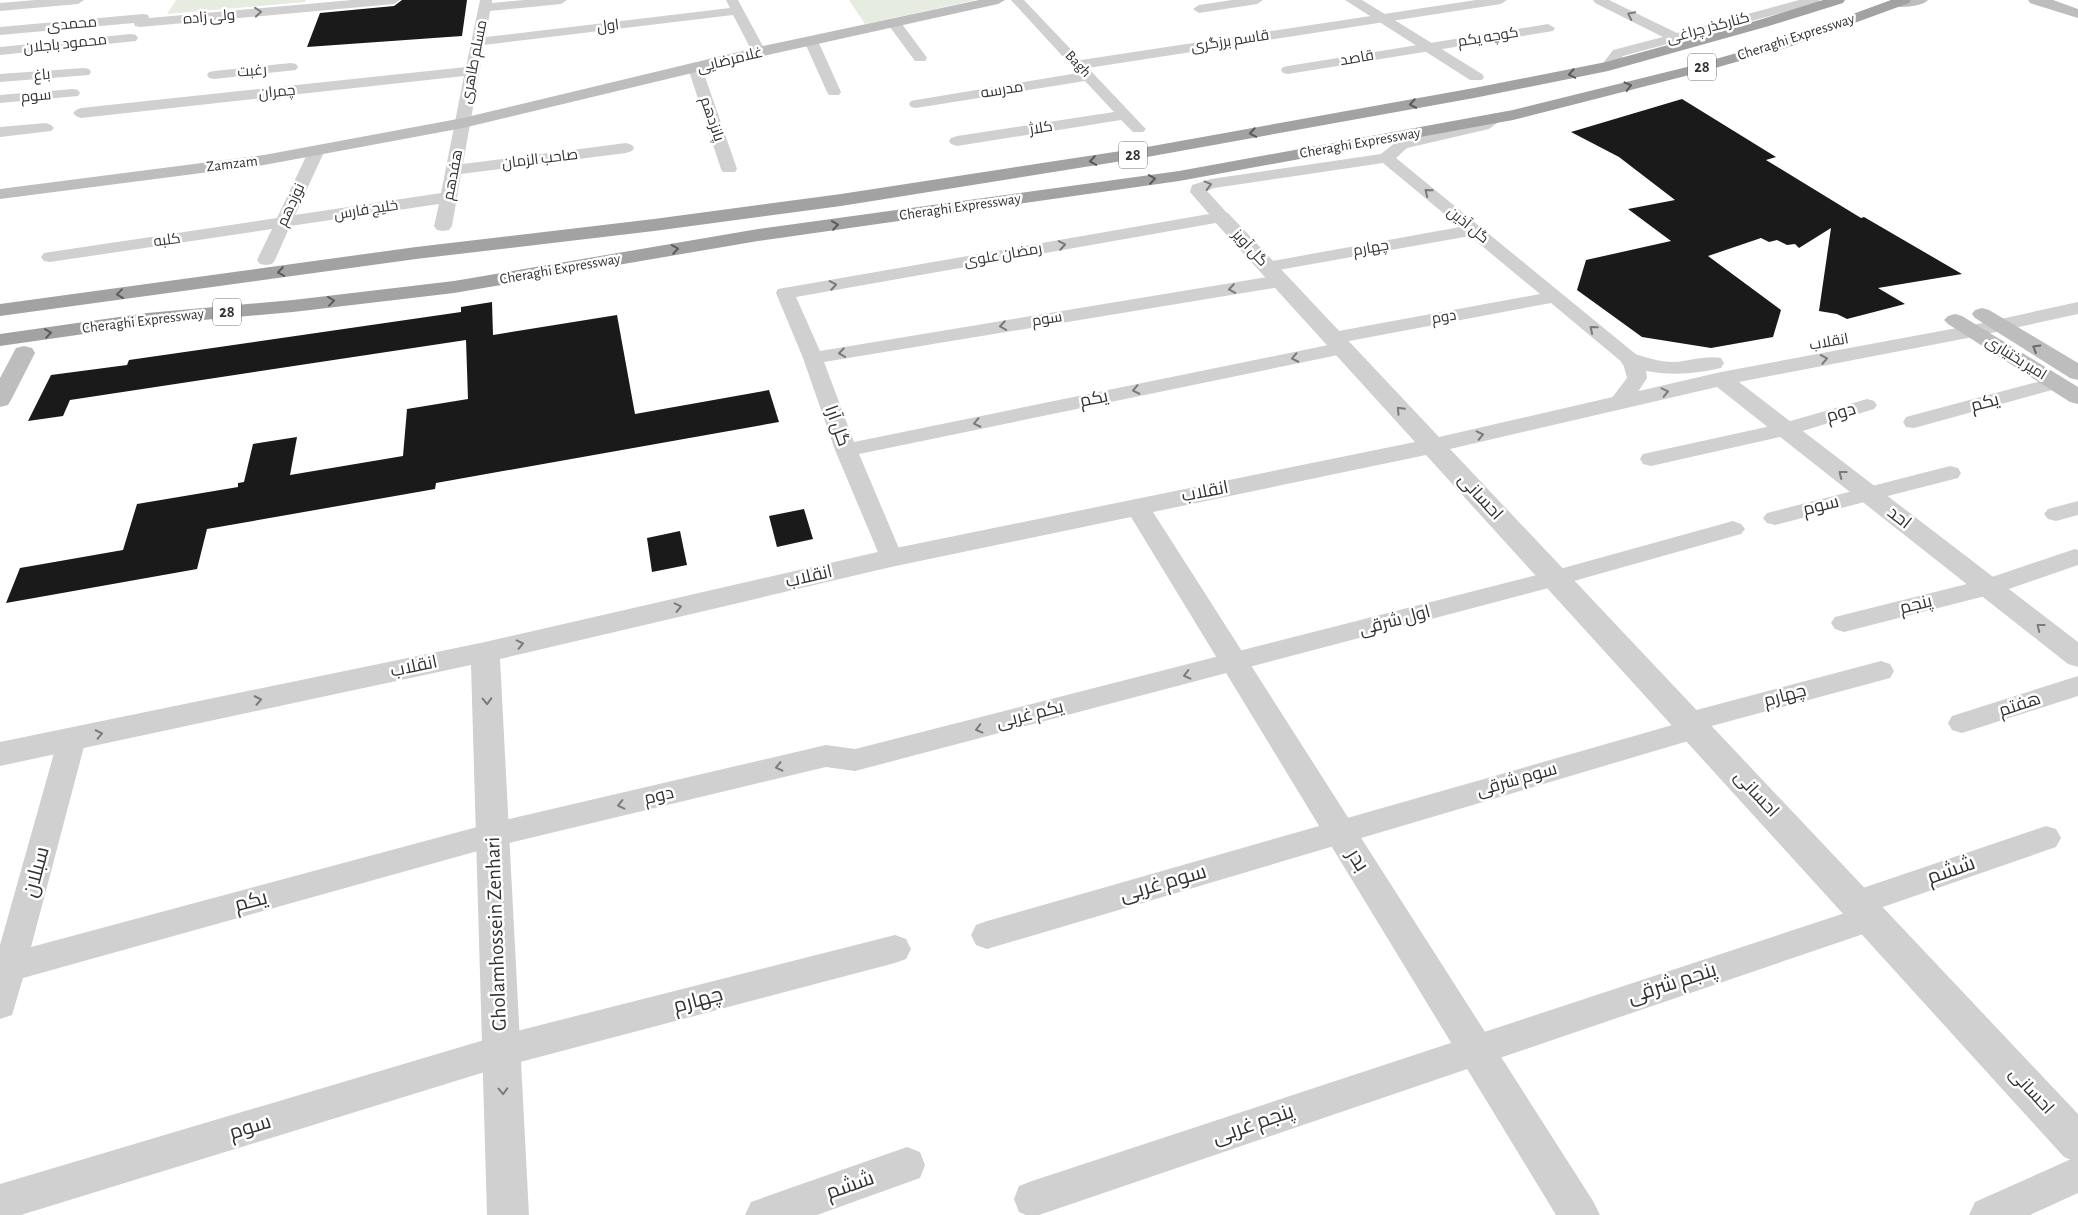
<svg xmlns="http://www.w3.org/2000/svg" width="2078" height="1215" font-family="'Alegreya Sans',Cairo,sans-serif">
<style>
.green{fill:#e6ecdf}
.building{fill:#1a1a1a}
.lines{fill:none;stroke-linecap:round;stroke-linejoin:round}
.minor{fill:#d0d0d0;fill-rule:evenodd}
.tertiary{fill:#d0d0d0;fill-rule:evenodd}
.secondary{fill:#bdbdbd;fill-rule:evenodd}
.trunk{fill:#a2a2a2;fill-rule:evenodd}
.oneway{stroke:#7a7a7a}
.oneway2{stroke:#5a5a5a}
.oneway3{stroke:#6a6a6a}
.labels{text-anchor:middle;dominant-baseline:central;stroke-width:5;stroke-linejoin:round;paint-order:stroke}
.far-street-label{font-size:15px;fill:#333;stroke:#fff}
.shield{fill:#fff;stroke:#707070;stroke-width:1}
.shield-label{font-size:16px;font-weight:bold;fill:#333}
.street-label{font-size:18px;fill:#333;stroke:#fff}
.near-street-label{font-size:21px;fill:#333;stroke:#fff}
</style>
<rect width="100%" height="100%" fill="#fff"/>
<path class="green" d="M176,0H306L305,2L167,14Z
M849,0H976L865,24Z"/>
<path class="building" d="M402,0H467L462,36L307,47L320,13L394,6Z
M1682,99L1776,157L1766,160L1861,218L1864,217L1962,274L1878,288L1905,304L1847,319L1837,314L1819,311L1831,228L1799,248L1795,244L1787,245L1777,240L1769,242L1761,238L1708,256L1781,310L1773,337L1711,348L1642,337L1577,290L1586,260L1671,241L1628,209L1675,200L1619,157L1571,132Z
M492,302L493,335L617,315L635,414L769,390L779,422L436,483L435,489L207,529L197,569L6,603L20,568L123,550L137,504L238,487V483L244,482L253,444L297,437L290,475L403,456L407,409L468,399L466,340L70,400L63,416L28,421L51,375L127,365L129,360L461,312V307Z
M804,509L813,539L777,547L769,516Z
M680,531L687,565L652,572L647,538Z"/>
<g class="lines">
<path class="minor" d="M35,0H84L78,4L0,11V3Z
M352,0H400L394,4L140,27L135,26L134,23L0,35V27L143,14L148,15L149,18Z
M480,0H492V3L524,0H567L561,4L490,11L486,37L730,8L726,0H738L766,52L764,55H754L733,15L484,45L463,164L626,143L632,145L634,148L632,151L626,153L461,174L452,226L449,230L443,231L437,230L434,226L439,204L290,226L275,260L272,264L266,265L260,264L257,260L272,229L50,262L44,261L41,257L44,253L50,252L277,218L309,150L311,147H323L325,150L295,215L441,193L464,76L81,118L76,116L73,113L76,110L81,108L466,67Z
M1011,0H1024L1081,60L1476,0H1507L1501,4L1088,68L1143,126L1146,129L1143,132H1133L1121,120L957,146L951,144L949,141L951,138L957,136L1114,112L1085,81L916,108L911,107L909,104L911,101L916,100L1078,73Z
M1232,0H1263L1257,4L1199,13L1193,9L1199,5Z
M1593,0H1609L1677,33L1799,0H1820L1818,3L1623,56L1613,69L1608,70L1601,66L1613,50L1663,37L1595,3Z
M894,19L899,20L925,55L927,58L925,61H915L887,23Z
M1548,24L1555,28L1553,31L1288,74L1283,73L1281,70L1283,67L1288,66Z
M131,34L136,35L138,38L136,41L0,55V47Z
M811,37L818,41L841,92L839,95H829L827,92L804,41Z
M291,63L296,64L298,67L296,70L214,79L209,78L207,75L209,72L214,71Z
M695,64L700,65L702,68L737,169L735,172H723L721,169L688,68L690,65Z
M84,68L89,69L91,72L89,75L0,82V74Z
M73,89L78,90L80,93L78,96L0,103V95Z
M1496,113L1501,115L1504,118L1489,129L1407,148L1396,158L1638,356L1646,369L1647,378C1638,391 1629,412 1611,407L1608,403L1627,378L1623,363L1551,303L1333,344L1326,342L1323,338L1326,334L1333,332L1540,294L1470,236L1267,272L1261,271L1258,267L1261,263L1267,262L1460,227L1383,163L1214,188L1207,191L1227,213L1230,217L1227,221L796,297L820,351L1280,275L1287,277L1289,281L1287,285L1280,287L824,362L854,442L1343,342L1350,344L1353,348L1350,352L1343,354L859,454L903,558L899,564L891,566L883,564L835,450L803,358L776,293L778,289L1209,214L1190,192L1192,185L1211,179L1381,154L1396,142L1479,123Z
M46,123L51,125L54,128L51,131L0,137V127Z
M2056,377L2063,379L2066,383L2063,387L1914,428L1906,427L1903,422L1906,417Z
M1867,399L1874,401L1877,405L1874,409L1793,434L1651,466L1643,464L1640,459L1643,454L1780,424Z
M1950,466L1958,468L1961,473L1958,478L1775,525L1767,523L1763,518L1767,513Z
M2078,501V515L2056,521L2048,519L2044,514L2048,509Z
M1733,521L1741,524L1745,529L1741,534L1556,586L855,771L826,767L492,847L23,978L12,1015L0,1019V945L58,739L62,731L72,728L82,731L86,739L31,947L492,823L826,745L855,749L1556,570Z
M2075,549L2078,550V565L1997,593L1844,632L1835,629L1831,623L1835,617L1983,580Z
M1881,661L1890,664L1894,671L1890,678L1708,727L1705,736L1695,739L987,949L976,945L971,935L976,925L987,921L1676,724L1675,722L1679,715L1689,712Z
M2078,676V696L1962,733L1952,730L1948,723L1952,716Z
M2046,826L2056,829L2061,838L2056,847L1880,908L1886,918L1881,928L1039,1215H1026L1019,1212L1014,1199L1019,1186L1032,1181L1845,913L1841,903L1845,894Z
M895,935L906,939L911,949L906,959L895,963L501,1067L21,1215H0V1184L501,1035Z
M907,1147L920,1152L925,1165L920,1178L817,1215H745L751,1202Z
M2078,1156V1193L2030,1215H1969L1975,1202Z"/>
<path class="tertiary" d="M1345,0H1362L1482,74L1484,77L1482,80H1470Z
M1221,211L1228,213L1439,437L1721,372L1973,325L2078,302V314L1973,337L1739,382L2078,642V667L2068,664L1717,387L1450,449L2078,1114V1163L2064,1157L1426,455L1153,512L1593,1201L1600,1215H1556L1131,517L891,567L500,659L529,1215H487L471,665L0,766V742L485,642L891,549L1415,442L1214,221L1212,217L1214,213Z
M1631,353C1645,357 1659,362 1674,362C1689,361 1706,355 1721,358L1724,363L1721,368C1686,376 1657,376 1623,365L1620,360L1623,355Z"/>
<path class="secondary" d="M979,0H1005L998,4L759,57L463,128L264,165L0,199V189L264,155L463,118L759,47Z
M1891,0H1928C1922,7 1900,8 1891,6L1889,3Z
M2028,0H2053L2078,9V18L2030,3Z
M1982,308L1989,310L2078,363V380L2070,378L1975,318L1972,314L1975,310Z
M1955,314L1962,316L2078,387V404L2070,402L1948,324L1944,320L1948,316Z
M24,346L32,348L35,353L11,400L8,405L0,407V378L16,348Z"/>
<path class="trunk" d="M1823,0H1845L1843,3L1769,26L1608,71L1474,98L1147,157L841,206L654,231L416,259L0,316V304L416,247L654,219L841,194L1147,147L1474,88L1606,62L1759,20Z
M1891,0H1911L1909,3L1789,47L1701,72L1513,120L1179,181L758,241L454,293L293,312L147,325L0,346V334L147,313L293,300L454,281L758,229L1179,171L1513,110L1691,66L1779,41Z"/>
</g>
<defs><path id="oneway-chevron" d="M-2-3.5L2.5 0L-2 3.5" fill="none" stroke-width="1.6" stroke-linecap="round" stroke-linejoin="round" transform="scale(1.25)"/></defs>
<g class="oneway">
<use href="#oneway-chevron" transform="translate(258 12) rotate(-5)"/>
<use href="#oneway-chevron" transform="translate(1631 15) rotate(-154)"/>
<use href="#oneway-chevron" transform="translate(1208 185) rotate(-15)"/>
<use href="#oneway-chevron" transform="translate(1428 192) rotate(-141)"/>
<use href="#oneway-chevron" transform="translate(1062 245) rotate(-10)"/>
<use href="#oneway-chevron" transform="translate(833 285) rotate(-10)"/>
<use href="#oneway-chevron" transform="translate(1232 289) rotate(171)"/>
<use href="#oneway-chevron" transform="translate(1003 326) rotate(171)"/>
<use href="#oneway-chevron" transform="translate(1593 329) rotate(-140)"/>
<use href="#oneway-chevron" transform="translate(842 353) rotate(171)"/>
<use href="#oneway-chevron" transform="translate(1295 358) rotate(168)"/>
<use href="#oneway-chevron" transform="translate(1824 359) rotate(-11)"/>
<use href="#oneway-chevron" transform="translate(1136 390) rotate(168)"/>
<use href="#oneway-chevron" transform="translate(1665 392) rotate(-13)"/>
<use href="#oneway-chevron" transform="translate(1400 410) rotate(-133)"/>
<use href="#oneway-chevron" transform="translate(977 423) rotate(168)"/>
<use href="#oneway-chevron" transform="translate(1480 435) rotate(-13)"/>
<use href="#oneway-chevron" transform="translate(1842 474) rotate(-142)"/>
<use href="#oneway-chevron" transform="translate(678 607) rotate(-13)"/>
<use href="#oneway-chevron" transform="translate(2040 627) rotate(-142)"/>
<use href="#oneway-chevron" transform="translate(520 644) rotate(-13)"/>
<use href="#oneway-chevron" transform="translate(1187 675) rotate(166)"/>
<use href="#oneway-chevron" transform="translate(258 700) rotate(-12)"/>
<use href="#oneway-chevron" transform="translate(487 701) rotate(88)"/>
<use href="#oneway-chevron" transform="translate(979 729) rotate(166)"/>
<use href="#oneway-chevron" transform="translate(99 734) rotate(-12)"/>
<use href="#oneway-chevron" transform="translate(779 767) rotate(167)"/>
<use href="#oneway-chevron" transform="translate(621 805) rotate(167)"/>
<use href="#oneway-chevron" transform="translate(503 1091) rotate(88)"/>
</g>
<g class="oneway2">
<use href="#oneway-chevron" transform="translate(1572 74) rotate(169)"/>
<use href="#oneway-chevron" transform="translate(1628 86) rotate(-14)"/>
<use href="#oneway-chevron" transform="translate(1413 104) rotate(170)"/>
<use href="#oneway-chevron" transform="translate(1253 133) rotate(170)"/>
<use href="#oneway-chevron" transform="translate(1093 161) rotate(171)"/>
<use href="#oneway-chevron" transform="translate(1152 179) rotate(-8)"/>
<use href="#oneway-chevron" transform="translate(835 225) rotate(-8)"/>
<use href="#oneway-chevron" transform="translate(675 249) rotate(-9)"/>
<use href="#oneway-chevron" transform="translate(281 272) rotate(172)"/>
<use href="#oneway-chevron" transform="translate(120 294) rotate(173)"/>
<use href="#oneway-chevron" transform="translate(331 301) rotate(-7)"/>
<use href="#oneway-chevron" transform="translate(48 333) rotate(-8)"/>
</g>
<use class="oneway3" href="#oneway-chevron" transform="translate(2036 348) rotate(-149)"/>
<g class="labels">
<g class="far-street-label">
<text transform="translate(209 17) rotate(-5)">ولی زاده</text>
<text transform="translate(72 24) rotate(-5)">محمدی</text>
<text transform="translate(608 26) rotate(-7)">اول</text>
<text transform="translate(1708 28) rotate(-15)">کنارکذر چراغی</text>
<text transform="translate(1488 37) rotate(-9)">کوچه یکم</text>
<text transform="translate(1796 37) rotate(-18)">Cheraghi Expressway</text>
<text transform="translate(1230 41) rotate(-9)">قاسم برزگری</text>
<text transform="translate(65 44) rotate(-6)">محمود باجلان</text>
<text transform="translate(1357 58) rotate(-10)">قاصد</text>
<text transform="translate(730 60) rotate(-14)">غلامرضایی</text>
<text transform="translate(474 62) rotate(-79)">مسلم طاهری</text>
<text transform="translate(1078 64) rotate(47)">Bagh</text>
<text transform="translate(252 71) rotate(-5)">رغبت</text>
<text transform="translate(42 75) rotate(-5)">باغ</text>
<text transform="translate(1002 90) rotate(-9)">مدرسه</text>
<text transform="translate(277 92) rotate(-6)">چمران</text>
<text transform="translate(36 96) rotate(-5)">سوم</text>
<text transform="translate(712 119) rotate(71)">پانزدهم</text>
<text transform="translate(1041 128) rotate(-9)">کلاژ</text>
<text transform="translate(1360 143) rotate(-10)">Cheraghi Expressway</text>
<text transform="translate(540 159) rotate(-7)">صاحب الزمان</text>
<text transform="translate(232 164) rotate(-7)">Zamzam</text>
<text transform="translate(453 175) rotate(-79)">هفدهم</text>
<text transform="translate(291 205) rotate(-65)">نوزدهم</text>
<text transform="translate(960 207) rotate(-8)">Cheraghi Expressway</text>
<text transform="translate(366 210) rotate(-9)">خلیج فارس</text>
<text transform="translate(1468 225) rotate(39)">گل آذین</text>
<text transform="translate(167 240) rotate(-8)">کلبه</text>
<text transform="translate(1250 248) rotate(47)">گل آویز</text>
<text transform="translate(1371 248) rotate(-10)">چهارم</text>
<text transform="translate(1003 255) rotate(-10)">رمضان علوی</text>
<text transform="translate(560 269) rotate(-10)">Cheraghi Expressway</text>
<text transform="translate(1444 317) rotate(-10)">دوم</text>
<text transform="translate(1047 319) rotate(-9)">سوم</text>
<text transform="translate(143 321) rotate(-7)">Cheraghi Expressway</text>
<text transform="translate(1829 342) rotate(-10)">انقلاب</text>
<text transform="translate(2016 358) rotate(32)">امیر بختیاری</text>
</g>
<g class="shield">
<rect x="1688" y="53.5" width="28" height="27" rx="4"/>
<rect x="1119" y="141.5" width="28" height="27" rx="4"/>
<rect x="213" y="298.5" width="28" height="27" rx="4"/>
</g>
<g class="shield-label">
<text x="1702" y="67">28</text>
<text x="1133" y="155">28</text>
<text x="227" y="312">28</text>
</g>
<g class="street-label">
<text transform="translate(1094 399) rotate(-12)">یکم</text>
<text transform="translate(1985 403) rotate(-15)">یکم</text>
<text transform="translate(1841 413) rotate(-17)">دوم</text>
<text transform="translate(837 426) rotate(70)">گل آرا</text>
<text transform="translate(1205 492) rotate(-11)">انقلاب</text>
<text transform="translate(1480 497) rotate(47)">احسانی</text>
<text transform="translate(1821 506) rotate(-14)">سوم</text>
<text transform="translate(1899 518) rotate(38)">احد</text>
<text transform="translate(809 577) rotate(-13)">انقلاب</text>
<text transform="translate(1916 605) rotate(-14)">پنجم</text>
<text transform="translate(1395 621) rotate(-15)">اول شرقی</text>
<text transform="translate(414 667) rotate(-12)">انقلاب</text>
<text transform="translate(1785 696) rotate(-15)">چهارم</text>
<text transform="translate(2020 705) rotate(-18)">هفتم</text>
<text transform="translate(1030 715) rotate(-14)">یکم غربی</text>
<text transform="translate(1517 780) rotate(-16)">سوم شرقی</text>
<text transform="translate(1756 794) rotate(47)">احسانی</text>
<text transform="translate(659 796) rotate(-13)">دوم</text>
<text transform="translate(2031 1091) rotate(47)">احسانی</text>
</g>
<g class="near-street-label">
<text transform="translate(1358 860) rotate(58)">بدر</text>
<text transform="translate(1951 870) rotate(-19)">ششم</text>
<text transform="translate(36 872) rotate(-75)">سبلان</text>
<text transform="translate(1163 883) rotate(-16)">سوم غربی</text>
<text transform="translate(251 901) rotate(-15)">یکم</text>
<text transform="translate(496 934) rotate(-92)">Gholamhossein Zenhari</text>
<text transform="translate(1672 983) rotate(-18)">پنجم شرقی</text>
<text transform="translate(698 1000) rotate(-15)">چهارم</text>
<text transform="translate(1253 1124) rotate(-19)">پنجم غربی</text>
<text transform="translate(250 1127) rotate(-17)">سوم</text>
<text transform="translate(850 1185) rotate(-19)">ششم</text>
</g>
</g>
</svg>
